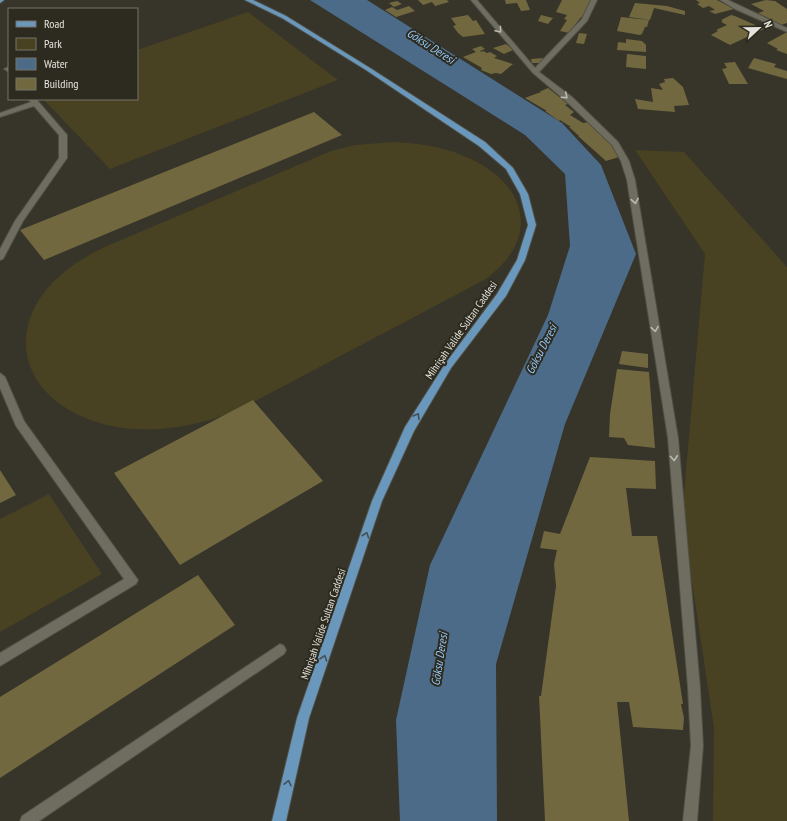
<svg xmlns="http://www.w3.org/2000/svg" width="787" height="821" font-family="'PT Sans Narrow',sans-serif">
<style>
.green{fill:#484122}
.water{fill:#4c6b88}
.building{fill:#726840}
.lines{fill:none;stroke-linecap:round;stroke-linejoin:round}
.minor-casing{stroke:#515047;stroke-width:2}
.major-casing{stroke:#515047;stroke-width:2}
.minor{fill:#6f6d60;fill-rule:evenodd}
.major{fill:#6a98bc;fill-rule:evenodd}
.oneway{stroke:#bbbab1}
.oneway2{stroke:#425056}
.labels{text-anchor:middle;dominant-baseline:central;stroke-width:4;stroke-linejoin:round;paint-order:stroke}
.street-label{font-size:11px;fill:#e4e3dc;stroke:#2d2a1f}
.water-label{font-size:12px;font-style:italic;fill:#95cafb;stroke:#2d2a1f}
</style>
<rect width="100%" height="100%" fill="#373429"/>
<path class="green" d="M248,12L338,80L110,169L43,99H137V50Z
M393,142C417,143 441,146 464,156C526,181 543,237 486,279L246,406C190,433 113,442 60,404C16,372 16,321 52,283C68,267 87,255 107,246L331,151L355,145Z
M635,150L684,152L787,267V821H713L714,728L682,516L705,254Z
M49,494L102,574L0,632V519Z"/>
<path class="water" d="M310,0H367L562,123L601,165L636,254L565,424L496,664L497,821H400L396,720L430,565L548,315L570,246L565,174L525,135Z"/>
<path class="building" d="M418,0H447L449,2L435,6L432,2L423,5Z
M505,0H526L530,10L521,11L517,3L506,4Z
M562,0H591L583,18L581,17L569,33L560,31L567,20L564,19L567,15L556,12Z
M696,0H717L734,9L715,14L709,11L715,10L709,6L703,8L697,4L700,3Z
M766,0L775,1L787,9V23L781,25L758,13L764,11L751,4Z
M397,1L402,4L394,7L389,3Z
M635,3L667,6L685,11V15L654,8L650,20L629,17Z
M409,6L415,11L396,17L385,10L392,7L397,10Z
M468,15L473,21L476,20L485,34L463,37L458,33L453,26L456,25L451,18Z
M541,15L553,18L548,24L538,21Z
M731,15L735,16L764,29L730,45L711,35L718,31L716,30L727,25L721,22L723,21L721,20Z
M621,17L649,20L647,27H645L642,34L640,35L617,31Z
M787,32V54L776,50L778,49L767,43Z
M579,33L587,34L584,44L576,43Z
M626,39L642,41L646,45V52L617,50L618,42L626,43Z
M506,44L513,50L504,54L493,48Z
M481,46L485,49L480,51L481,52L483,51L487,53L490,52L497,56L494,58L513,64L501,74L496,73L491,74L481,70L482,68L463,57L476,52L472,49Z
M627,54L646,56V69L626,67Z
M543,58L541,63H532L531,59Z
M754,58L776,64L774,67L787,71V79L748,68Z
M735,62L748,84H729L722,69L727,68L724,63Z
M673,78L683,87L689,105L674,106L675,112L638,109L635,99L653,102L651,88L663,90L659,84L665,82L664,79Z
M548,88L568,104L565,105L574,112L570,115L583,123L589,122L622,156L606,161L578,136H579L569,127H571L560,120L559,121L545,111H547L525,98L538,93H541L539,92Z
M314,112L342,135L44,260L20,230Z
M622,351L648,354V368L619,364Z
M617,369L649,372L655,448L628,445L624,438L609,437L610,414Z
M253,400L323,481L180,565L114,473Z
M590,457L655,461L656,489L626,488L632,536H657L683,704H681L684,718L683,730L633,727L629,702H617L629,821H545L539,696H541L556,586L554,564L557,550L540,548L544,531L560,534Z
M0,470L16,495L0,503Z
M198,575L235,625L0,778V697Z"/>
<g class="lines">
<defs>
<path id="minor" d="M471,0H477L535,68L582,19L591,0H597L587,21L539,72L572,97L618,142L629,161L635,180L678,438L700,688L703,746L697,821H683L691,746L688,688L668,438L627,180L621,161L612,145L566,101L533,73Z
M720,0H728L787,28V32L735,9Z
M9,67V72L4,69Z
M28,99H36L67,135V158L23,221L3,259L0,260V249L15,221L59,158V135L34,106L0,117V113L31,102Z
M0,373L5,377L24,421L138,580L136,584L0,666V653L124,579L16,426L0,388Z
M280,644L284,646L286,650L284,654L39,821H20L22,816Z"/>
<path id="major" d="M0,0H4L0,3Z
M245,0H253L286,16L370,68L485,142L513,168L528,194L536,225L525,260L506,296L451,368L414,431L382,501L309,718L286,821H272L297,718L372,501L405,427L445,364L497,294L517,260L528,225L520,194L506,169L479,146L366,70L282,18Z"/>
</defs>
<use href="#minor" class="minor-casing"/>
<use href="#major" class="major-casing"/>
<use href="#minor" class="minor"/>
<use href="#major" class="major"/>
</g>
<defs><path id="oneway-chevron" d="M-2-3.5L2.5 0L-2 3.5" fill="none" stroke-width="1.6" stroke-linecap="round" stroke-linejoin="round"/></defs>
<g class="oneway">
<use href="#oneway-chevron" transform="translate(499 30) rotate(50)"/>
<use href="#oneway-chevron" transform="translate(565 96) rotate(40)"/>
<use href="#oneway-chevron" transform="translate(635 201) rotate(80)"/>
<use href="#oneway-chevron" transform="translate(655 329) rotate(81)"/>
<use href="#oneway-chevron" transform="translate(674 458) rotate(85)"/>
</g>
<g class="oneway2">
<use href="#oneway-chevron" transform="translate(417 416) rotate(-59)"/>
<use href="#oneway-chevron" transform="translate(366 535) rotate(-71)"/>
<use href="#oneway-chevron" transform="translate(324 658) rotate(-71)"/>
<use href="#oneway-chevron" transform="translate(288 783) rotate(-77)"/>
</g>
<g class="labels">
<g class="street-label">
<text transform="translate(461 330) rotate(-55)">Mihrişah Valide Sultan Caddesi</text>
<text transform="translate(323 624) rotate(-71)">Mihrişah Valide Sultan Caddesi</text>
</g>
<g class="water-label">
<text transform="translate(431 46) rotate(33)">Göksu Deresi</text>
<text transform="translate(541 349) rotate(-63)">Göksu Deresi</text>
<text transform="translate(439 659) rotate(-81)">Göksu Deresi</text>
</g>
</g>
<rect x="8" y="8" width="130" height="92" fill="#2d2a1f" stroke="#76746b"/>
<rect x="16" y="21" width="20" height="6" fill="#6a98bc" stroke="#76746b"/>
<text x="44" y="28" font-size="12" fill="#e4e3dc">Road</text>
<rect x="16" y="38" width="20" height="12" fill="#484122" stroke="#76746b"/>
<text x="44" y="48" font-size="12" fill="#e4e3dc">Park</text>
<rect x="16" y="58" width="20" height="12" fill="#4c6b88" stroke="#76746b"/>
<text x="44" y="68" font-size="12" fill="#e4e3dc">Water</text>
<rect x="16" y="78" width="20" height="12" fill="#726840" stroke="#76746b"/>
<text x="44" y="88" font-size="12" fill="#e4e3dc">Building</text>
<g transform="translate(759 28) rotate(68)" stroke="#2d2a1f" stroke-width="3" paint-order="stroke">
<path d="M0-3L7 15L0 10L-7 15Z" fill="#e4e3dc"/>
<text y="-6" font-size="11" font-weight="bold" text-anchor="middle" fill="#e4e3dc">N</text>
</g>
</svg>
